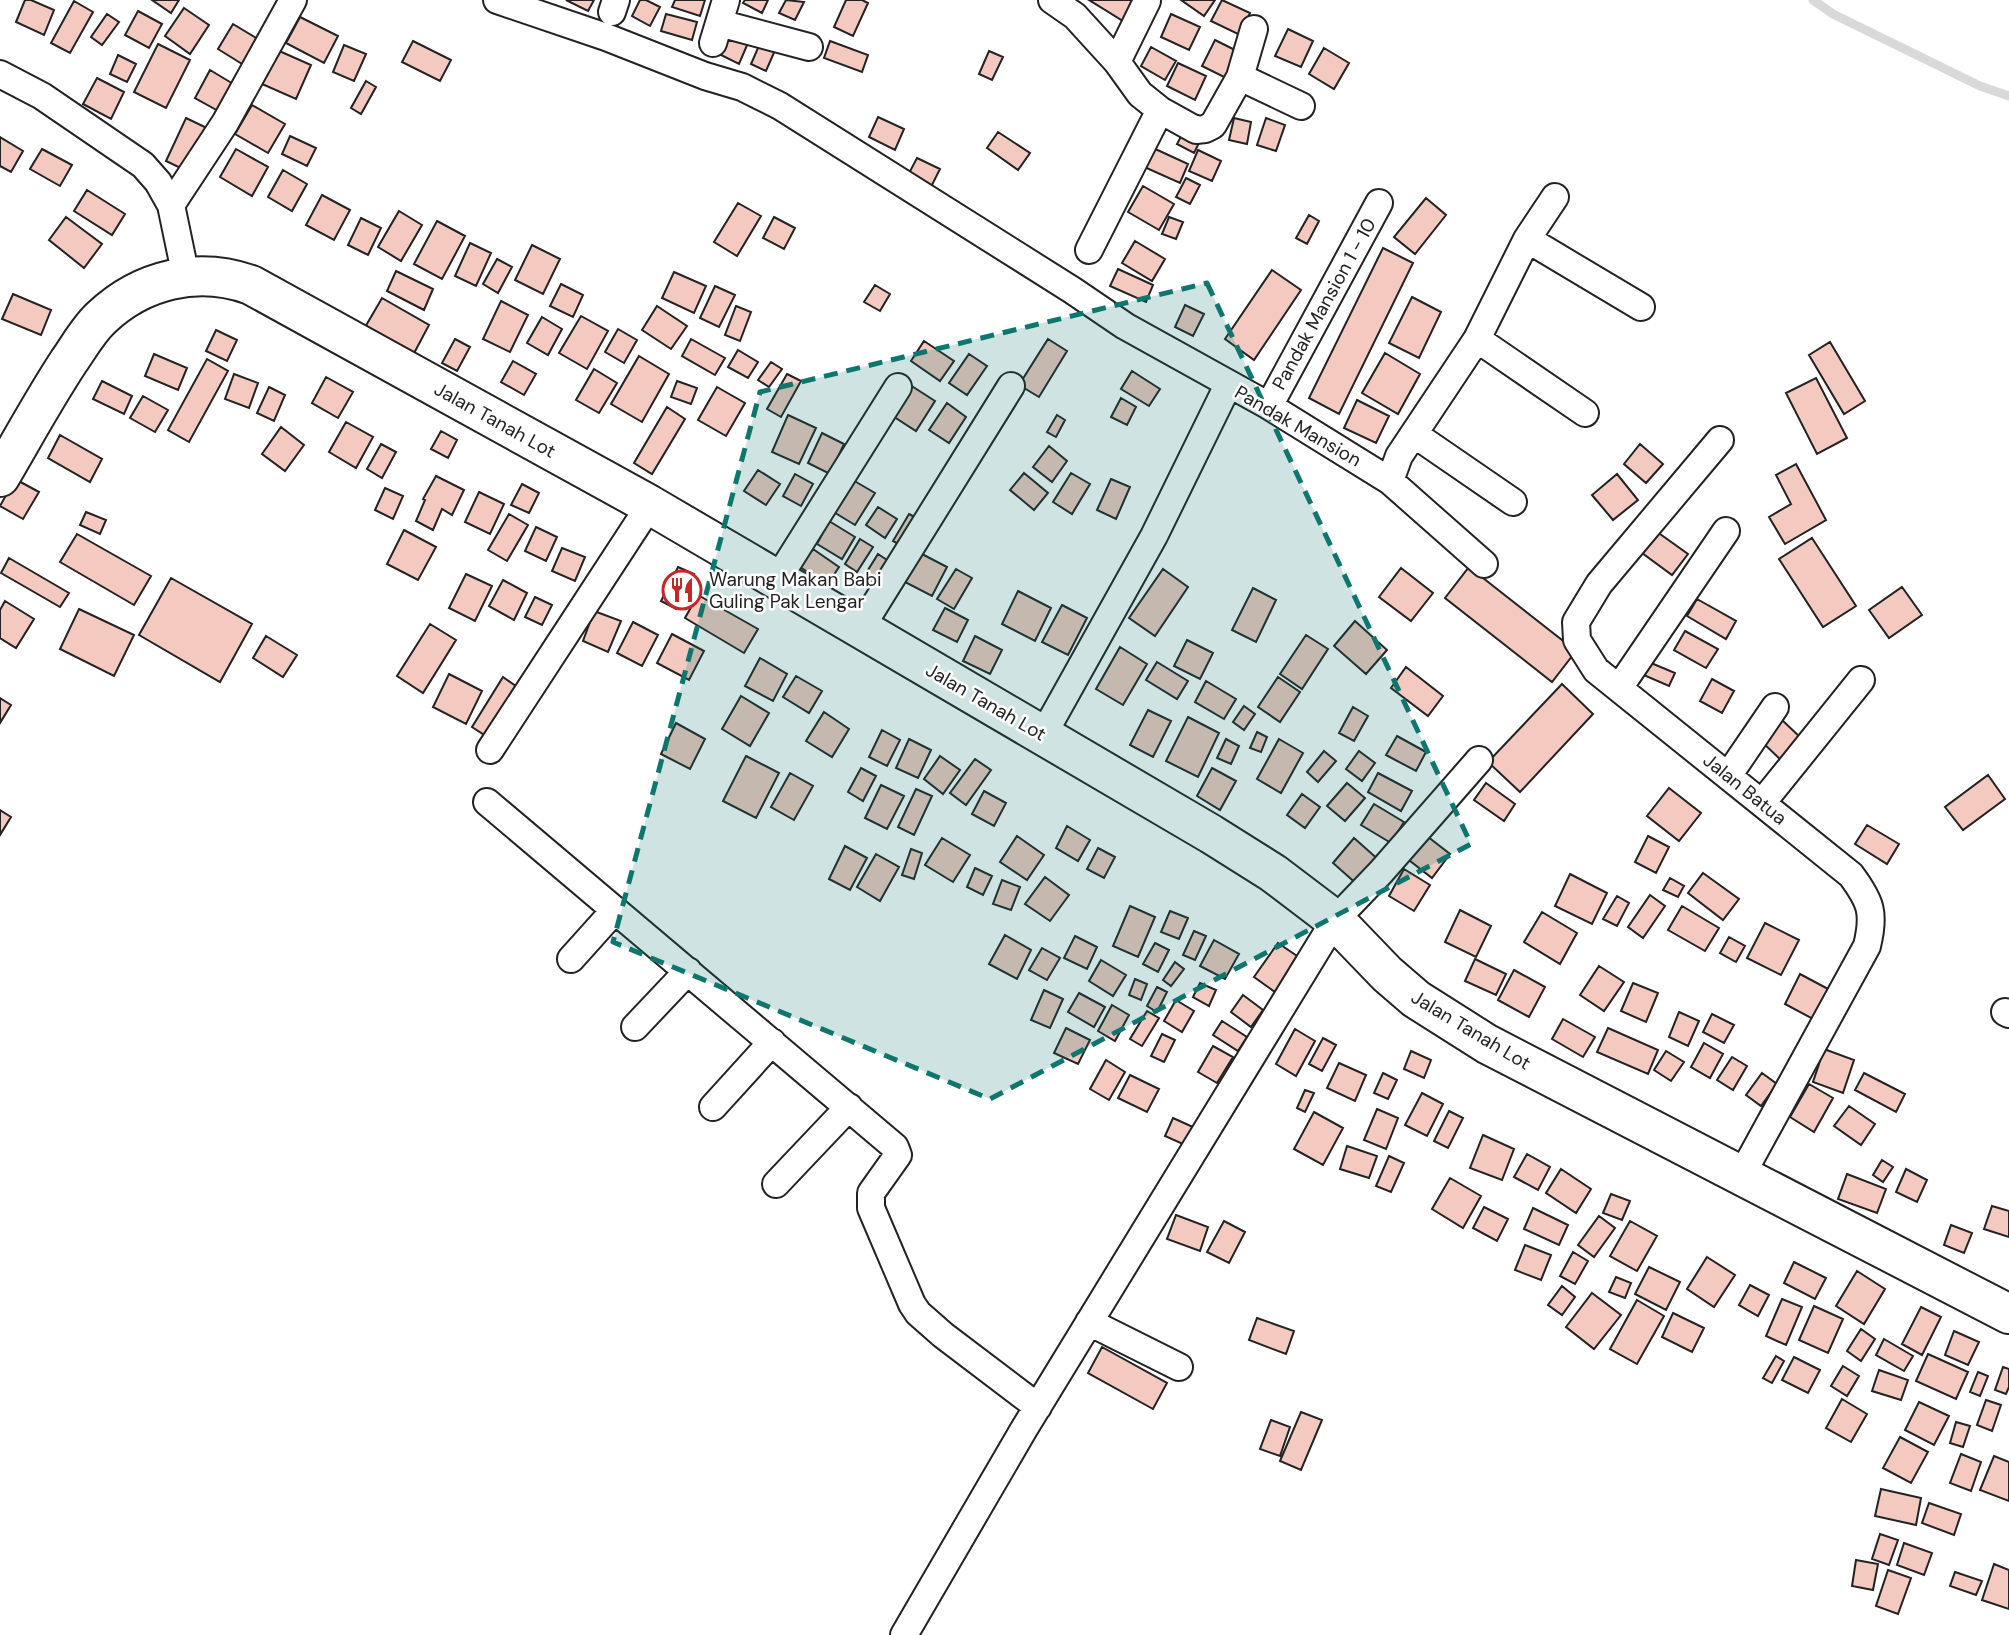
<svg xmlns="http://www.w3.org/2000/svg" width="2009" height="1635" font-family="'DM Sans',sans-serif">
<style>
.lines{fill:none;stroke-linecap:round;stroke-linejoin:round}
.stream{stroke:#d9d9d9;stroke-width:9}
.building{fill:#f3c9c0;stroke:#222;stroke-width:2}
.minor-casing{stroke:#222;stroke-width:30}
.secondary-casing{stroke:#222;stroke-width:42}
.minor{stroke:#fff;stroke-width:26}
.secondary{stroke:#fff;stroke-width:38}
.marked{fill:#0f766e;fill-opacity:0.2;stroke:#0f766e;stroke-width:5;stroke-dasharray:14 9;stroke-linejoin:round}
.labels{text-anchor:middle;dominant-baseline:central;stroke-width:5;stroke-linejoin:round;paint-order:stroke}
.street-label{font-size:19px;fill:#222;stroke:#fff}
.poi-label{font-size:19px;fill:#222;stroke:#fff;text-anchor:start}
</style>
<rect width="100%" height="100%" fill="#fff"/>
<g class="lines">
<path class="stream" d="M1813,0L1833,14L1980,86L2009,96"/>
</g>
<path class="building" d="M25,0H31L54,10L44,35L16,22Z
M152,0H179L171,13Z
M566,0H594L588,11Z
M640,0H646L660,7L650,26L632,16Z
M675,0H705L700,16L672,7Z
M745,0H768L762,13L743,3Z
M786,0L804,2L795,20L779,13Z
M846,0H862L868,3L853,36L834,27Z
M1089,0H1133L1123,21Z
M1181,0H1215L1204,16Z
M1222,0L1250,13L1240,35L1211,21Z
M74,1L93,12L70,53L51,43Z
M184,8L209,25L190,54L165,36Z
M138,11L162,24L149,48L125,35Z
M107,14L119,22L102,45L91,37Z
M666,14L697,22L692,40L661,31Z
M1171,14L1200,27L1189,50L1161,37Z
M300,17L338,36L324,63L286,43Z
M233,24L258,39L242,64L218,49Z
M733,28L751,36L739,64L721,55Z
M1288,29L1313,41L1301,67L1275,56Z
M1215,40L1243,54L1230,80L1202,66Z
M413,41L451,60L440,81L402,62Z
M761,41L776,48L766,71L751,64Z
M830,41L868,55L862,72L824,58Z
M158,44L190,60L166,108L134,92Z
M344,45L366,54L354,81L333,72Z
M1151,47L1176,61L1165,80L1141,66Z
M1324,48L1349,63L1334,89L1309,74Z
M277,50L311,65L296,99L262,84Z
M989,51L1003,57L992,80L979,74Z
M118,55L136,64L127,82L110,74Z
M1178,63L1206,76L1195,100L1167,86Z
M210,70L235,85L220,112L195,98Z
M97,78L124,92L111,119L83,104Z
M366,81L376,87L361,114L351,108Z
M252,105L285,124L268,153L235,134Z
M878,117L904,129L895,150L869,137Z
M186,118L211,130L191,173L166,161Z
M1234,118L1251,122L1247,144L1229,140Z
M1266,118L1285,125L1276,151L1257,145Z
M1186,127L1203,135L1194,153L1177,144Z
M998,132L1030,153L1018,170L987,148Z
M290,136L316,148L307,166L282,154Z
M0,137L23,151L11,172L0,166Z
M1151,147L1188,164L1180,183L1142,166Z
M42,149L72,165L60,186L30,169Z
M236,149L268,167L252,196L220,177Z
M1198,150L1221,161L1212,181L1189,171Z
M917,158L940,169L931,187L908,175Z
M283,170L307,184L292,211L268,197Z
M1186,178L1200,185L1190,204L1176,197Z
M1143,186L1174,204L1159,230L1128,212Z
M87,190L125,214L112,235L74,211Z
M322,195L350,210L334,240L306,225Z
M1426,198L1446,215L1415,254L1394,237Z
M738,203L761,216L737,256L714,242Z
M399,211L422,225L401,261L378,247Z
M1309,215L1319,221L1307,244L1296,238Z
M66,217L102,244L84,268L49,240Z
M774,217L795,228L784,249L763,238Z
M1169,217L1183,222L1176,239L1162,234Z
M361,218L381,228L368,255L348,245Z
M437,221L465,236L442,279L414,264Z
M1135,241L1165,259L1152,281L1122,263Z
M470,243L491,253L476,286L455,276Z
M532,245L560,259L543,294L515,280Z
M1383,248L1413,263L1339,414L1309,398Z
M497,259L512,267L498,293L483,284Z
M1118,269L1153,285L1146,302L1110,286Z
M1272,270L1301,290L1254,360L1225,339Z
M396,271L433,289L424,310L387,291Z
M674,272L706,286L694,313L662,298Z
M561,284L583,295L573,317L550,306Z
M875,285L890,294L880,311L864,302Z
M715,286L735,295L719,327L700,318Z
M13,294L51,310L41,335L2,319Z
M1412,297L1441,312L1419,358L1389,343Z
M382,298L429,325L412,357L364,329Z
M501,301L528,315L510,352L483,339Z
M1185,305L1204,314L1193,336L1175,327Z
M657,306L687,326L671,349L642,330Z
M736,306L751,312L740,341L725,335Z
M581,316L608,331L587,369L559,353Z
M542,317L562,329L548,355L527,343Z
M618,329L637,340L624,363L605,352Z
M216,330L237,340L227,361L206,351Z
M455,339L470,347L457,371L442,363Z
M691,339L725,358L715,375L682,356Z
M1048,339L1067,351L1039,397L1019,385Z
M924,341L954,361L940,381L911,361Z
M1830,342L1865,401L1844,414L1809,355Z
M738,350L758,362L748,378L728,367Z
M1385,353L1420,374L1398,414L1362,393Z
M154,354L187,368L178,390L145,376Z
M969,354L987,366L967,395L949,383Z
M639,356L669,374L642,422L611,404Z
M207,359L228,371L189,442L168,430Z
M513,361L536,374L524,395L501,382Z
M771,362L782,369L769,387L758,380Z
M594,369L617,383L599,413L576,400Z
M1132,371L1160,389L1149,406L1121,389Z
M234,374L258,383L249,408L225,399Z
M787,374L801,381L781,417L767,409Z
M326,377L353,392L338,418L312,403Z
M1816,378L1847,438L1817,454L1786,393Z
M102,381L132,396L124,414L93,399Z
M677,381L697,388L691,404L671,397Z
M907,383L935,401L916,431L888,413Z
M269,387L285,395L274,421L257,413Z
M717,387L745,403L726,436L698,420Z
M143,396L168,410L155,432L130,418Z
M1121,398L1136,407L1127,425L1111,417Z
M1357,400L1389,416L1376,443L1344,428Z
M947,403L966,417L949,443L929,430Z
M667,407L685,419L652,474L634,463Z
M788,415L816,428L799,464L772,452Z
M1057,415L1065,420L1056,437L1047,432Z
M346,422L373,437L356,468L329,452Z
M281,427L304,445L285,471L262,454Z
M441,431L457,440L448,458L431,449Z
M822,433L844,444L830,474L808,463Z
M60,435L102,459L90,482L48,458Z
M381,444L396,452L382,478L367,469Z
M1640,444L1663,464L1646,483L1624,464Z
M1049,446L1067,461L1052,482L1033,467Z
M1796,464L1826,520L1785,544L1769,517L1791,504L1776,475Z
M758,470L780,484L766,505L744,491Z
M1024,473L1048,493L1034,510L1010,490Z
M1071,473L1090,484L1072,514L1053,502Z
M795,474L813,484L801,506L783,496Z
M1617,474L1638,500L1613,520L1592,495Z
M436,476L464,490L452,515L442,509L433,530L416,521L425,500L423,499Z
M15,479L39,492L23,519L0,506Z
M851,479L875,493L855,525L832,511Z
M1111,479L1130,487L1116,519L1097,510Z
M522,484L539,493L529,513L511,505Z
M385,488L403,496L393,519L375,510Z
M479,492L504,504L490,534L465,522Z
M878,507L897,519L885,538L866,525Z
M86,512L106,520L100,534L80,525Z
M509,514L528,525L507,561L488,550Z
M909,514L922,521L906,548L893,541Z
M829,521L855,537L842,559L817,544Z
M536,527L557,537L546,561L525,551Z
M1653,529L1688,554L1672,575L1638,550Z
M404,530L436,547L418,580L387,564Z
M77,534L151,576L134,605L60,562Z
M1812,538L1856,606L1823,627L1779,559Z
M860,539L873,547L857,572L845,564Z
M562,548L585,557L575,581L552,571Z
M813,549L839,567L827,585L800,567Z
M920,553L947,567L932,596L905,582Z
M878,554L893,564L878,587L863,578Z
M9,558L69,593L60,607L1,573Z
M678,567L694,574L676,609L661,601Z
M1469,567L1576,651L1552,682L1445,598Z
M1401,568L1433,593L1411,621L1379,597Z
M956,569L972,578L954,609L937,599Z
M1163,569L1188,587L1155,636L1129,618Z
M466,574L492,586L475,621L449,608Z
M171,578L252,624L220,682L139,635Z
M503,580L527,593L514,620L489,606Z
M1902,587L1922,615L1889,638L1869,610Z
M1253,588L1276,600L1256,642L1232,630Z
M1018,591L1051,608L1035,641L1002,624Z
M698,595L758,629L744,653L685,618Z
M535,597L552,605L542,625L525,617Z
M1697,599L1736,621L1726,639L1687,616Z
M5,601L34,619L16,648L0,638V610Z
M1062,605L1087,618L1068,655L1042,642Z
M945,608L968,620L957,642L933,630Z
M79,609L134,635L114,676L60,649Z
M594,611L621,621L608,652L583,641Z
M1355,621L1387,650L1366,674L1334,646Z
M633,622L658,635L642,666L617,653Z
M430,624L456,640L423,693L397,676Z
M1685,631L1718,649L1706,668L1674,650Z
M672,634L704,651L689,680L657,663Z
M1306,635L1328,649L1302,689L1280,674Z
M266,636L297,655L283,677L253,658Z
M975,636L1002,650L990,674L963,661Z
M1187,640L1213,653L1200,679L1174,666Z
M1120,647L1147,664L1123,705L1096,689Z
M760,658L787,674L773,701L745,686Z
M1644,660L1675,673L1669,686L1639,673Z
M1157,662L1188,681L1177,699L1146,680Z
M1406,667L1443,696L1428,716L1391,688Z
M449,674L482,691L466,724L433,707Z
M796,676L822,691L809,713L783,697Z
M503,677L520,689L489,738L472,727Z
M1278,677L1300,692L1280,722L1258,707Z
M1712,679L1734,691L1722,713L1700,701Z
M1206,681L1236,699L1224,719L1195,702Z
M1562,684L1593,714L1520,792L1488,762Z
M741,696L769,713L750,746L722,729Z
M0,698L11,705L0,723Z
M1244,706L1255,714L1244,730L1233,722Z
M1353,707L1368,716L1354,741L1339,733Z
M1148,710L1171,721L1153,757L1130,745Z
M824,712L849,729L832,757L806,741Z
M1188,717L1219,733L1198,777L1166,761Z
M1781,719L1801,738L1781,760L1761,741Z
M676,723L705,739L690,769L661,754Z
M882,730L900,740L887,766L869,757Z
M1257,732L1267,737L1261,752L1250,748Z
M1397,736L1426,752L1416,771L1386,755Z
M909,739L931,750L918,778L896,768Z
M1226,739L1239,746L1231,764L1217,758Z
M1279,739L1303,753L1281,793L1257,779Z
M1324,751L1336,761L1318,782L1307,772Z
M1359,751L1375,763L1362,781L1346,769Z
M746,756L779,773L756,818L723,801Z
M940,756L960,770L943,794L924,779Z
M975,759L991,770L966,805L950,793Z
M861,768L876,776L863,801L848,792Z
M1212,768L1236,781L1220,810L1197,796Z
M790,773L813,786L794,820L771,807Z
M1378,773L1412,791L1401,811L1368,792Z
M1988,775L2005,799L1963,830L1945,807Z
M1347,783L1365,798L1345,821L1327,806Z
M1486,783L1515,804L1504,821L1474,800Z
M881,785L904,796L887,829L865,818Z
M1669,788L1701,813L1679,841L1647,816Z
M916,789L932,796L914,835L898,827Z
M984,791L1006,803L994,826L972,814Z
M1302,794L1320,807L1305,828L1287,815Z
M1374,804L1404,822L1391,843L1361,825Z
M0,810L11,817L0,835Z
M1867,825L1899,844L1887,864L1855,844Z
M1067,826L1090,840L1078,861L1056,848Z
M1423,833L1450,854L1432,878L1405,857Z
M1017,836L1044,855L1027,880L1000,862Z
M1648,836L1669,847L1656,873L1635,862Z
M942,838L970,855L953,882L925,865Z
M1354,838L1380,861L1359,886L1333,863Z
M845,846L867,858L850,890L829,879Z
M1098,848L1115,857L1104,878L1087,869Z
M911,849L922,853L914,879L902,875Z
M876,854L899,867L880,901L857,887Z
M975,868L992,876L983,895L967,887Z
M1404,869L1430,885L1414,911L1389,896Z
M1703,873L1739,899L1723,920L1688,893Z
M1570,874L1607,893L1592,924L1555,906Z
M1045,877L1069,895L1050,921L1025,904Z
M1670,878L1684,886L1678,897L1663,890Z
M1002,880L1020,887L1011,910L993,904Z
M1650,895L1665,906L1643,938L1628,927Z
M1617,896L1629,903L1617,926L1603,919Z
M1130,906L1155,917L1138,957L1113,946Z
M1682,906L1719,928L1705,951L1668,930Z
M1460,910L1491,926L1476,957L1445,942Z
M1170,911L1188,918L1179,939L1161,932Z
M1542,912L1577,933L1560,964L1524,942Z
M1765,923L1799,940L1781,975L1747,958Z
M1194,931L1206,936L1195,960L1183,955Z
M1005,935L1031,950L1017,979L989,964Z
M1075,936L1097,947L1087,969L1064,958Z
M1729,937L1745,946L1736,962L1720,953Z
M1214,940L1239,954L1225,979L1200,966Z
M1155,943L1169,950L1158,972L1143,964Z
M1278,943L1300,958L1275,992L1254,977Z
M1042,948L1060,958L1047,980L1029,970Z
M1475,959L1506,974L1496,995L1465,981Z
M1101,960L1126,975L1113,996L1089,981Z
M1175,962L1184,969L1171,986L1163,980Z
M1599,966L1624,982L1604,1011L1580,995Z
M1514,970L1545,987L1529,1017L1498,1000Z
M1800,974L1830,990L1815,1020L1785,1004Z
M1135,979L1147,984L1141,1000L1129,995Z
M1200,983L1216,990L1209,1006L1193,997Z
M1633,983L1658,993L1646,1022L1621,1011Z
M1157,987L1167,992L1157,1012L1147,1006Z
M1044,990L1063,999L1050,1028L1031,1020Z
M1079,993L1105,1007L1094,1027L1068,1012Z
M1243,995L1263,1010L1251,1027L1231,1012Z
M1176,1000L1194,1011L1182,1032L1164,1021Z
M1112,1005L1129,1015L1115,1041L1098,1031Z
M1147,1011L1159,1018L1142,1046L1130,1039Z
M1679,1012L1699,1021L1688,1046L1669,1037Z
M1712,1014L1734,1025L1724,1043L1703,1032Z
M1563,1019L1595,1037L1583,1057L1552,1039Z
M1222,1021L1247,1037L1238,1051L1213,1035Z
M1066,1028L1090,1040L1078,1064L1054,1053Z
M1608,1028L1658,1050L1648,1074L1597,1052Z
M1295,1029L1315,1041L1296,1076L1276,1064Z
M1162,1034L1175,1040L1164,1062L1151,1056Z
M1323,1038L1336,1045L1322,1071L1309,1064Z
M1704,1043L1723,1054L1710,1078L1691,1067Z
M1213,1046L1233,1057L1217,1083L1198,1072Z
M1824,1049L1854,1060L1843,1093L1813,1082Z
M1411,1051L1431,1060L1424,1078L1404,1069Z
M1666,1051L1684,1062L1671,1081L1654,1070Z
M1732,1057L1747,1066L1733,1090L1717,1080Z
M1106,1060L1125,1072L1109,1100L1090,1089Z
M1339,1063L1366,1075L1355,1101L1327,1088Z
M1383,1073L1397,1080L1388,1099L1374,1093Z
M1762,1073L1777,1084L1761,1106L1746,1095Z
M1864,1073L1905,1094L1896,1112L1855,1090Z
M1130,1075L1159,1089L1147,1112L1118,1098Z
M1809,1084L1833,1098L1814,1132L1790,1117Z
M1305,1090L1314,1093L1305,1112L1297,1108Z
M1422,1093L1443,1104L1427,1136L1405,1125Z
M1849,1106L1875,1124L1861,1145L1834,1126Z
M1377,1109L1398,1118L1386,1149L1364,1140Z
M1449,1111L1463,1118L1448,1148L1434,1141Z
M1314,1112L1343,1128L1323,1165L1294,1149Z
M1173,1118L1193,1127L1185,1145L1165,1136Z
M1483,1135L1514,1149L1502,1180L1470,1168Z
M1347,1146L1377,1156L1369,1178L1340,1169Z
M1527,1154L1550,1167L1538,1190L1514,1177Z
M1389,1156L1404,1163L1391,1192L1376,1186Z
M1882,1160L1893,1167L1883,1182L1873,1175Z
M1561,1169L1591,1189L1576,1213L1546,1193Z
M1906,1169L1927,1180L1917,1202L1896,1192Z
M1847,1174L1886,1189L1877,1213L1838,1199Z
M1450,1178L1481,1196L1463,1228L1432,1209Z
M1611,1194L1630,1201L1622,1220L1603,1213Z
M1992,1206L2009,1211V1237L1984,1229Z
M1484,1207L1508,1219L1497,1241L1473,1228Z
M1533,1208L1568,1225L1559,1245L1524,1229Z
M1176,1215L1208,1227L1200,1251L1167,1239Z
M1599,1216L1615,1228L1594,1257L1578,1245Z
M1224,1221L1245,1232L1229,1263L1207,1252Z
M1630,1221L1657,1236L1637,1271L1610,1256Z
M1951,1225L1972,1233L1964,1253L1944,1245Z
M1525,1245L1551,1255L1541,1280L1515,1270Z
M1573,1252L1588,1261L1575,1284L1560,1276Z
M1707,1257L1735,1275L1714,1307L1687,1289Z
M1794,1262L1826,1278L1815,1299L1784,1283Z
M1649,1267L1680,1282L1666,1310L1635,1294Z
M1857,1271L1885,1289L1864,1324L1836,1306Z
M1616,1277L1631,1283L1625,1298L1609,1292Z
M1750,1285L1769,1295L1758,1316L1739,1305Z
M1562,1286L1575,1297L1562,1315L1548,1305Z
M1592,1293L1621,1315L1594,1349L1566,1327Z
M1782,1299L1802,1307L1786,1345L1766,1336Z
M1637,1300L1664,1316L1637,1364L1610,1349Z
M1814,1306L1843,1319L1828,1353L1799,1340Z
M1921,1307L1941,1317L1922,1355L1902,1344Z
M1673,1313L1704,1328L1692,1352L1662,1337Z
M1257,1318L1294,1331L1286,1354L1249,1340Z
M1861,1329L1875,1339L1861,1361L1847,1351Z
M1954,1331L1979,1342L1968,1365L1945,1355Z
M1884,1339L1913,1356L1904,1371L1876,1355Z
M1102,1347L1167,1383L1153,1409L1088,1373Z
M1928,1354L1968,1372L1956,1399L1916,1381Z
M1776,1356L1784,1361L1772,1383L1763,1378Z
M1794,1357L1820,1370L1808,1393L1782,1380Z
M1843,1366L1859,1376L1847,1396L1831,1386Z
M2003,1367L2009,1369V1387L2006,1394L1995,1390Z
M1879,1370L1908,1380L1901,1400L1872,1391Z
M1978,1372L1988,1376L1980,1396L1970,1392Z
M1842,1399L1867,1414L1851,1442L1826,1428Z
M1986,1400L2001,1405L1992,1431L1977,1425Z
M1919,1402L1949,1416L1934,1445L1905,1430Z
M1301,1412L1322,1420L1301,1470L1280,1461Z
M1271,1420L1290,1427L1280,1456L1260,1449Z
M1956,1422L1970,1426L1963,1447L1950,1443Z
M1900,1437L1928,1452L1911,1483L1883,1468Z
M1961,1454L1981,1462L1971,1491L1950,1483Z
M1994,1456L2009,1462V1501L1980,1490Z
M1881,1489L1921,1498L1916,1525L1875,1516Z
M1929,1503L1961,1514L1954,1535L1922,1523Z
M1880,1534L1898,1540L1889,1565L1872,1559Z
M1904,1543L1932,1553L1924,1575L1897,1565Z
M1856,1560L1878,1564L1873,1590L1852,1586Z
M1994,1564L2009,1570V1609L1982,1600Z
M1888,1570L1911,1578L1898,1614L1876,1606Z
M1955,1572L1982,1581L1976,1595L1950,1586Z"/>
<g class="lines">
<defs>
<path id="minor" d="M497,0L606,37L705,76L742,87L780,106L1072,290L1125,326L1269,406L1390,481L1399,456L1477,339L1527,239L1555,197
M1052,0L1075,16L1117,62L1140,94L1160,110L1196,130L1205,129L1213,125L1240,77L1254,29
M612,12L616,0
M719,23L809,47
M713,43L726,0
M1117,62L1147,1
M0,74L42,96L143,165L158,182L171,205L186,277
M1240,77L1301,106
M171,205L225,123L293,0
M1527,239L1641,307
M1089,250L1160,110
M1477,339L1585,413
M1269,406L1379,203
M1414,434L1513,502
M1720,440L1599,584L1576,622L1577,640L1596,670L1851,875C1871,902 1875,913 1867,946L1741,1176
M1390,481L1484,564
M777,580L898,387
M860,629L1011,386
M1619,688L1726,531
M1043,735L1154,536L1228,385
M490,750L650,505
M1728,776L1775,707
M487,802L895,1147L898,1155L871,1193V1208L912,1304L918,1313L943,1335L1038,1407
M1762,803L1861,680
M571,959L615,910
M2005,1012L2009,1014
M635,1027L688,971
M713,1107L772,1042
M776,1184L849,1107
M1089,1322L1179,1367
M904,1635L1024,1429L1335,920L1381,872L1479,760"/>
<path id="secondary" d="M0,477C23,438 44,399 69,361C79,347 88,330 101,318C142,279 198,266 251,285L650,505L1211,834L1273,873L1335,920L1387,974L1416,999L1487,1044L2009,1314"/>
</defs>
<use href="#minor" class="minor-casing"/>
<use href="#secondary" class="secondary-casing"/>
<use href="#minor" class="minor"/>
<use href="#secondary" class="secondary"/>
</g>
<path class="marked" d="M1207,283L1471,844L990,1099L613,942L760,392Z"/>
<defs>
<symbol id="restaurant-ring" viewBox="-11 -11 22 22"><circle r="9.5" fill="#fff" stroke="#c62828" stroke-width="1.5"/><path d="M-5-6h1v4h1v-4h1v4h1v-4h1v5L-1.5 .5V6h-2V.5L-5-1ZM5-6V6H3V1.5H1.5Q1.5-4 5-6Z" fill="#c62828"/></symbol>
</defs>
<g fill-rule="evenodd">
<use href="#restaurant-ring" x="660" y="568" width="44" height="44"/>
</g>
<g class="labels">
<g class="street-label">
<text transform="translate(1324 304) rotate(-61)">Pandak Mansion 1 - 10</text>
<text transform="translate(495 420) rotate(29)">Jalan Tanah Lot</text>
<text transform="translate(1298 426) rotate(30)">Pandak Mansion</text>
<text transform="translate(986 702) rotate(30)">Jalan Tanah Lot</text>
<text transform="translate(1745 789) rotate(39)">Jalan Batua</text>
<text transform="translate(1471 1030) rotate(31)">Jalan Tanah Lot</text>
</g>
<g class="poi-label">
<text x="709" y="579">Warung Makan Babi<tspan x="709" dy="22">Guling Pak Lengar</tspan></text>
</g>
</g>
</svg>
